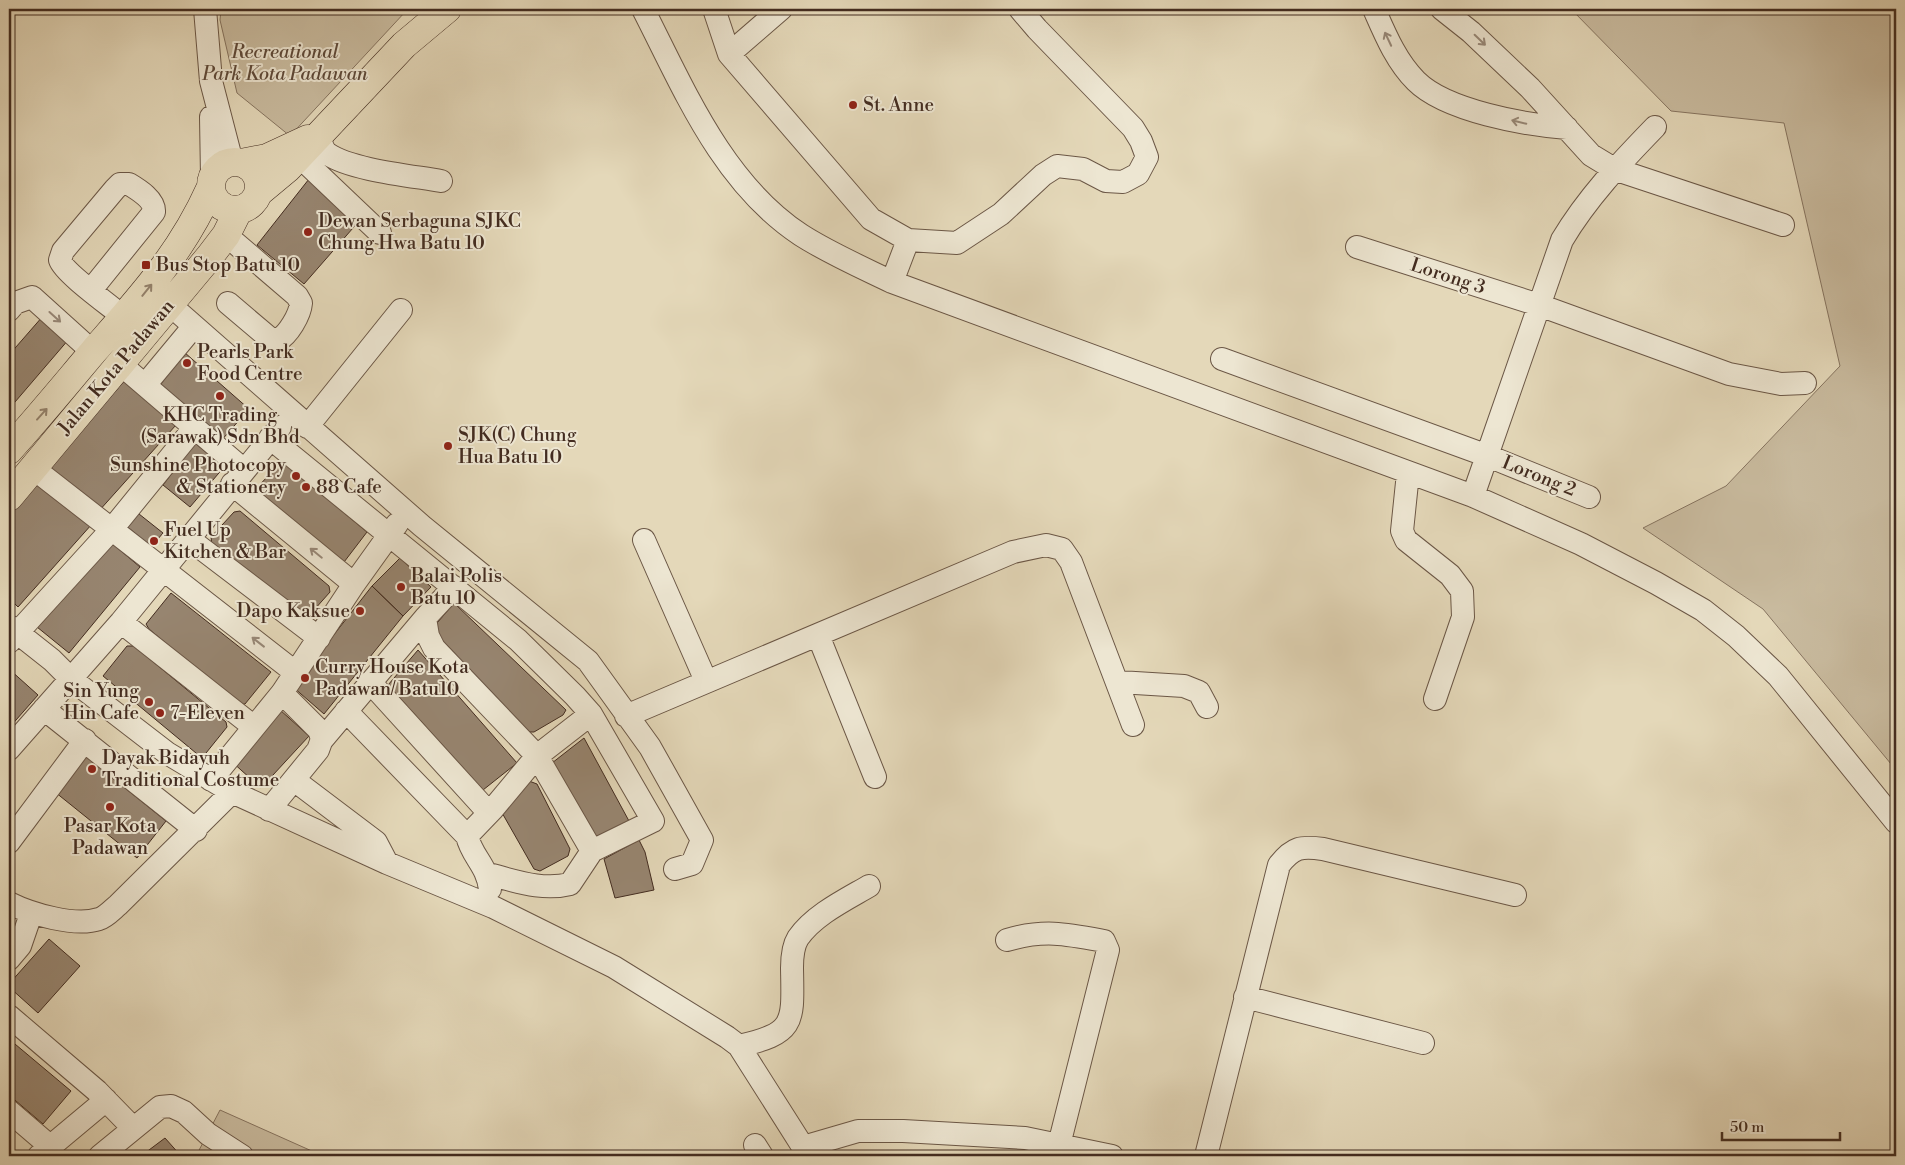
<svg xmlns="http://www.w3.org/2000/svg" width="1905" height="1165" font-family="'Libre Bodoni',serif">
<style>
.green{fill:#c9bb9f;stroke:#867460}
.building{fill:#978570;stroke:#432c20}
.lines{fill:none;stroke-linecap:round;stroke-linejoin:round}
.minor-casing{stroke:#6b5746;stroke-width:24}
.major-casing{stroke:#432c20;stroke-width:29}
.minor{stroke:#ede6d2;stroke-width:22}
.major{stroke:#e4d8b9;stroke-width:28}
.oneway{stroke:#988979}
.oneway2{stroke:#94826c}
.poi-dot{fill:#8f2418;stroke:#ede6d2;stroke-width:2}
.labels{text-anchor:middle;dominant-baseline:central;stroke-width:4;stroke-linejoin:round;paint-order:stroke}
.park-label{font-size:19px;font-style:italic;fill:#5e4939;stroke:#ede6d2}
.poi-label{font-size:19px;fill:#432c20;stroke:#ede6d2;text-anchor:start}
.street-label{font-size:19px;fill:#432c20;stroke:#ede6d2}
</style>
<rect width="100%" height="100%" fill="#e4d8b9"/>
<filter id="stains"><feTurbulence type="fractalNoise" baseFrequency=".004" numOctaves="4"/><feColorMatrix values="0 0 0 0 .2 0 0 0 0 .09 0 0 0 0 .02 0 0 0 .5 -.17"/></filter>
<radialGradient id="worn" r=".72"><stop offset=".6" stop-color="#630" stop-opacity="0"/><stop offset="1" stop-color="#630" stop-opacity=".3"/></radialGradient>
<path class="green" d="M221,9H404L406,11L290,136L237,93L220,20Z
M1571,9H1896V770L1763,609L1643,528L1726,486L1840,366L1784,123L1671,111Z
M220,1110L323,1156H196Z"/>
<path class="building" d="M309,179L360,220L304,284L257,245Z
M43,316L69,339L9,409V355Z
M184,352L249,409L220,442L158,388Z
M125,380L176,425L98,512L48,468Z
M195,443L224,467L190,507L163,485Z
M282,461L367,532L341,566L253,492Z
M42,479L92,524L18,607L9,598V516Z
M134,510L163,533L151,547L123,523Z
M240,511L329,586L330,592L306,619L212,546L211,537L234,512Z
M108,540L140,567L69,653L37,627Z
M400,558L431,587L403,616L372,586Z
M372,586L403,616L324,714L293,687Z
M171,593L271,672L245,704L239,705L149,629L146,624Z
M454,603L566,710L563,715L534,732H527L432,629Z
M127,646H134L226,722L227,727L202,758L103,676Z
M418,650L517,763L483,790L388,685Z
M9,669L38,695L9,728Z
M279,709L309,736L261,788L231,761Z
M584,738L629,821L593,841L552,763Z
M84,755L166,821L137,858L55,792Z
M529,781L537,784L570,849L568,856L540,871L534,869L501,811Z
M639,840L645,852L654,890L615,898L604,859Z
M49,939L80,966L38,1013L9,987V984Z
M9,1039L71,1091L43,1124L9,1095Z
M165,1138L181,1156H141Z"/>
<g class="lines">
<defs>
<path id="minor" d="M205,9L211,81L232,162
M643,9C684,89 722,183 801,235C829,253 861,267 892,282L1473,496L1581,544L1656,583L1703,610L1736,636L1778,676L1896,822
M714,9L729,54L871,219L908,240L957,243L1001,214L1043,175L1057,166L1083,169L1106,181L1123,182L1138,174L1147,157L1141,141L1133,128L1037,29L1020,9
M1374,9C1385,34 1396,61 1416,81C1446,111 1526,125 1567,128
M1442,9L1471,32L1530,88L1591,155L1614,169L1783,225
M729,54L781,9
M211,117L212,177
M319,134C321,141 322,150 328,154C351,170 413,176 441,181
M299,156L380,233
M226,235L297,296L301,303C300,315 288,335 278,340L268,337L228,303
M1357,247L1539,305L1729,374L1781,384L1805,383
M892,282L908,240
M91,290L154,212C155,200 139,190 129,184H120L115,189L63,251L60,260C64,273 112,307 125,318
M169,304L422,526L588,661L650,747L702,840L692,864L675,869
M9,310L15,303L32,297L93,352
M1222,359L1488,456L1589,497
M119,363L244,470
M145,385L194,326
M307,427L401,310
M270,438L518,640L575,696L591,714L653,821L592,851L570,884C542,891 516,881 488,874
M33,468L296,673
M1408,473L1402,531L1406,540L1450,575L1462,591L1463,617L1435,699
M232,484L354,584
M1473,496L1562,240C1587,198 1621,162 1655,127
M189,539L319,638
M644,540L706,681
M454,587L425,618L428,636L434,648L537,756L592,851
M121,622L254,727
M9,626L52,660L71,679L167,753L232,792L387,863L493,907L614,967L727,1037L739,1046L803,1147L858,1131H903L1025,1138L1112,1156
M818,635L875,777
M9,642L112,529L195,427
M370,682L489,813
M1119,682L1184,686L1199,692L1207,707
M44,709L196,830
M346,711L467,836
M626,716L1013,552L1046,545L1062,549L1071,562L1133,725
M322,740L425,618
M9,749L121,622L280,427
M211,780L282,693L354,584L397,524
M294,780L376,842L387,863
M269,810L318,750L322,739L319,730L282,693
M9,842L85,740
M490,889C487,865 472,857 467,836L492,810L537,756L591,714
M9,903C31,914 75,927 99,919C106,917 113,909 118,905L232,792
M1007,940C1044,929 1067,934 1104,941L1108,950L1059,1145
M9,959L20,946L31,914
M1245,997L1423,1043
M9,1016L97,1091L133,1128
M739,1046C796,1033 793,1023 792,968C792,959 793,946 798,938C814,915 845,900 869,886
M9,1111L51,1147
M755,1145L762,1156
M39,1156L106,1100
M100,1156L160,1107L171,1106L184,1112L208,1134L242,1156
M1206,1156L1279,865C1293,847 1301,846 1323,849L1515,895"/>
<path id="major" d="M211 186a24 24 0 1 1 48 0a24 24 0 1 1-48 0Z
M241,163L267,158L308,139
M258,193L288,168L404,45L447,9
M9,450C38,418 65,385 93,352C139,299 181,254 210,189
M9,497L210,256L226,235L238,211"/>
</defs>
<use href="#minor" class="minor-casing"/>
<use href="#major" class="major-casing"/>
<use href="#minor" class="minor"/>
<use href="#major" class="major"/>
</g>
<defs><path id="oneway-shaft" d="M-6 0H5M1.5-3L5.5 0L1.5 3" fill="none" stroke-width="1.6" stroke-linecap="round" stroke-linejoin="round" transform="scale(1.25)"/></defs>
<g class="oneway">
<use href="#oneway-shaft" transform="translate(1388 39) rotate(-115)"/>
<use href="#oneway-shaft" transform="translate(1480 40) rotate(44)"/>
<use href="#oneway-shaft" transform="translate(1519 122) rotate(-166)"/>
<use href="#oneway-shaft" transform="translate(55 317) rotate(42)"/>
<use href="#oneway-shaft" transform="translate(316 553) rotate(-141)"/>
<use href="#oneway-shaft" transform="translate(258 642) rotate(-142)"/>
</g>
<g class="oneway2">
<use href="#oneway-shaft" transform="translate(147 290) rotate(-51)"/>
<use href="#oneway-shaft" transform="translate(42 414) rotate(-48)"/>
</g>
<g class="poi-dot">
<circle cx="853" cy="105" r="5"/>
<circle cx="308" cy="232" r="5"/>
<rect x="141" y="260" width="10" height="10" rx="2.5"/>
<circle cx="187" cy="363" r="5"/>
<circle cx="220" cy="396" r="5"/>
<circle cx="448" cy="446" r="5"/>
<circle cx="296" cy="476" r="5"/>
<circle cx="306" cy="487" r="5"/>
<circle cx="154" cy="541" r="5"/>
<circle cx="401" cy="587" r="5"/>
<circle cx="360" cy="611" r="5"/>
<circle cx="305" cy="678" r="5"/>
<circle cx="149" cy="702" r="5"/>
<circle cx="160" cy="713" r="5"/>
<circle cx="92" cy="769" r="5"/>
<circle cx="110" cy="807" r="5"/>
</g>
<g class="labels">
<g class="park-label">
<text x="285" y="52">Recreational<tspan x="285" dy="22">Park Kota Padawan</tspan></text>
</g>
<g class="poi-label">
<text x="863" y="105">St. Anne</text>
<text x="318" y="221">Dewan Serbaguna SJKC<tspan x="318" dy="22">Chung Hwa Batu 10</tspan></text>
<text x="156" y="265">Bus Stop Batu 10</text>
<text x="197" y="352">Pearls Park<tspan x="197" dy="22">Food Centre</tspan></text>
<text x="220" y="415" text-anchor="middle">KHC Trading<tspan x="220" dy="22">(Sarawak) Sdn Bhd</tspan></text>
<text x="458" y="435">SJK(C) Chung<tspan x="458" dy="22">Hua Batu 10</tspan></text>
<text x="286" y="465" text-anchor="end">Sunshine Photocopy<tspan x="286" dy="22">&amp; Stationery</tspan></text>
<text x="316" y="487">88 Cafe</text>
<text x="164" y="530">Fuel Up<tspan x="164" dy="22">Kitchen &amp; Bar</tspan></text>
<text x="411" y="576">Balai Polis<tspan x="411" dy="22">Batu 10</tspan></text>
<text x="350" y="611" text-anchor="end">Dapo Kaksue</text>
<text x="315" y="667">Curry House Kota<tspan x="315" dy="22">Padawan/ Batu10</tspan></text>
<text x="139" y="691" text-anchor="end">Sin Yung<tspan x="139" dy="22">Hin Cafe</tspan></text>
<text x="170" y="713">7-Eleven</text>
<text x="102" y="758">Dayak Bidayuh<tspan x="102" dy="22">Traditional Costume</tspan></text>
<text x="110" y="826" text-anchor="middle">Pasar Kota<tspan x="110" dy="22">Padawan</tspan></text>
</g>
<g class="street-label">
<text transform="translate(1448 276) rotate(18)">Lorong 3</text>
<text transform="translate(116 367) rotate(-50)">Jalan Kota Padawan</text>
<text transform="translate(1539 476) rotate(22)">Lorong 2</text>
</g>
</g>
<rect width="1905" height="1165" fill="none" stroke="#e4d8b9" stroke-width="30"/>
<rect x="10" y="10" width="1885" height="1145" fill="none" stroke="#432c20" stroke-width="2.5"/>
<rect x="15" y="15" width="1875" height="1135" fill="none" stroke="#432c20"/>
<path d="M1722 1132v8h118v-8" fill="none" stroke="#432c20" stroke-width="2.5"/>
<text x="1730" y="1132" font-size="15" fill="#432c20" stroke="#ede6d2" stroke-width="4" paint-order="stroke">50 m</text>
<rect width="100%" height="100%" filter="url(#stains)"/>
<rect width="100%" height="100%" fill="url(#worn)"/>
</svg>
